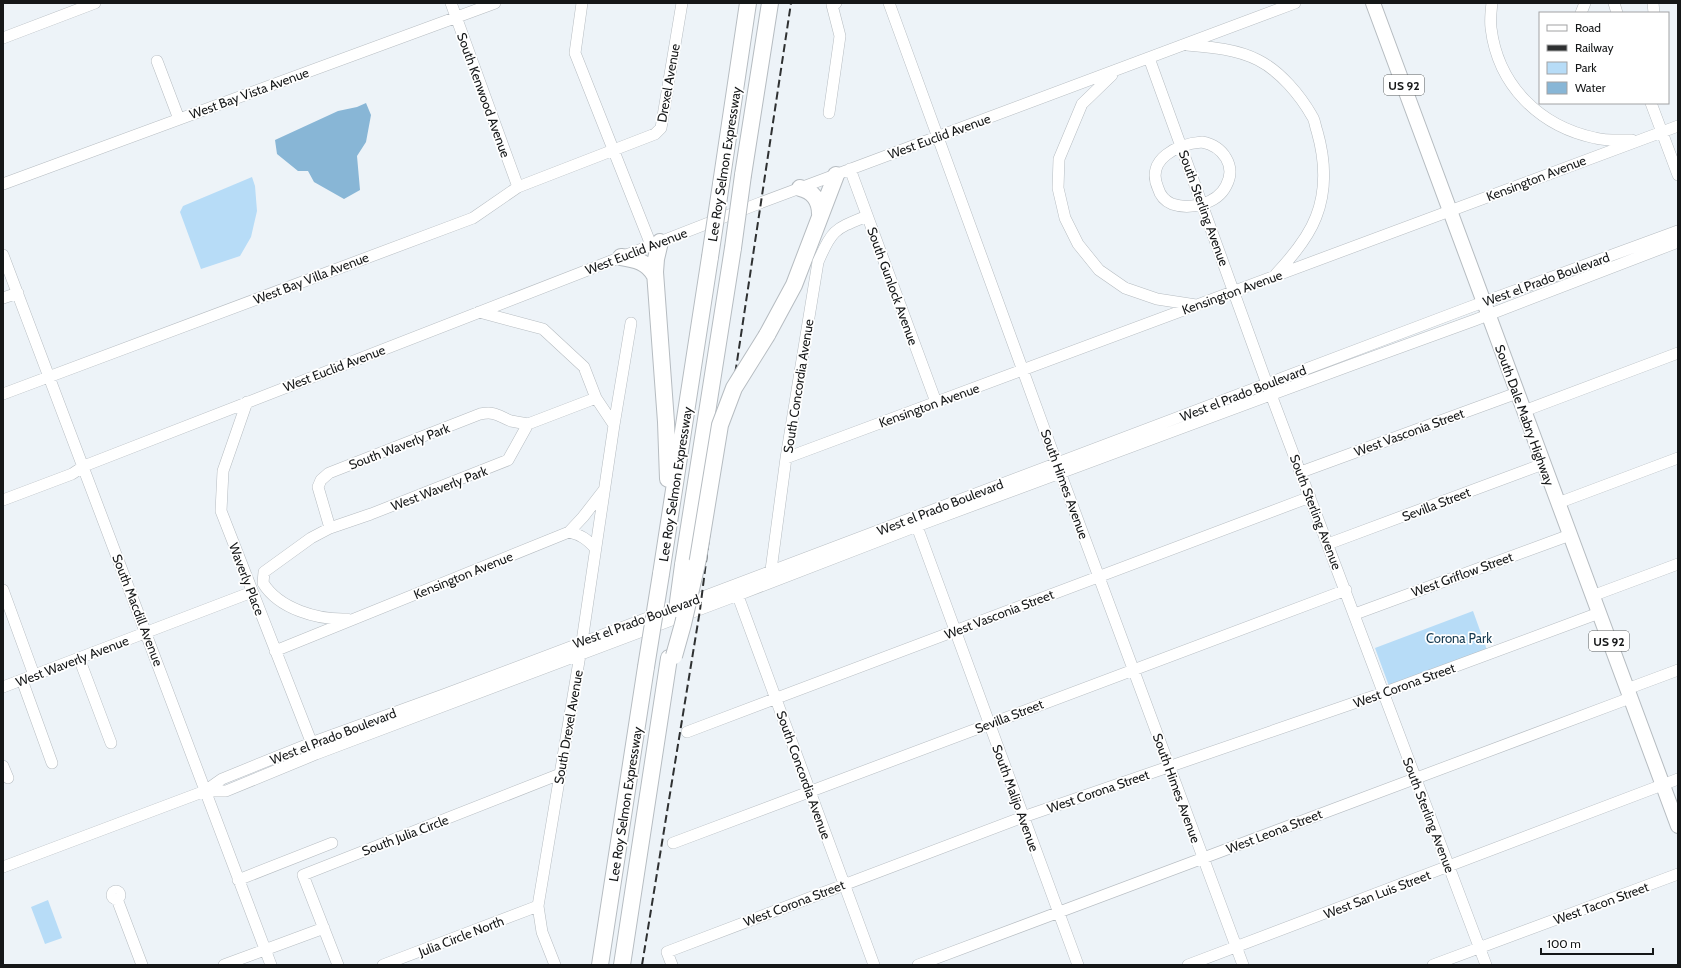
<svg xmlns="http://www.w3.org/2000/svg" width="1681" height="968" font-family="Cabin,sans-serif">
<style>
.green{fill:#b7dcf7}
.water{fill:#88b6d6}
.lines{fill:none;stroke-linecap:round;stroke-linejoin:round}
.minor-casing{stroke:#b6bcc1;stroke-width:12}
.major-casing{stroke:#b6bcc1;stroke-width:16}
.highway-casing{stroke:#b6bcc1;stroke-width:18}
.minor{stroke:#fff;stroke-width:11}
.major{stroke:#fff;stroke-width:14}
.highway{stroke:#fff;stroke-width:16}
.rail{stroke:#2e3031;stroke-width:2;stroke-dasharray:8 4;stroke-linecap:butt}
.highway-bridge-casing{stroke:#b6bcc1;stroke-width:18;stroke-linecap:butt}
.highway-bridge{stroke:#fff;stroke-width:16}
.labels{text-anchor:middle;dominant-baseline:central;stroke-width:3.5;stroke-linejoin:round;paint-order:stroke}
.shield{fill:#fff;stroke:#5b5d5d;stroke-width:1}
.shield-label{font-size:12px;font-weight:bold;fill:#151718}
.street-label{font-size:13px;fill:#151718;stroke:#fff}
.park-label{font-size:13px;fill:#13384f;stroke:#fff}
</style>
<rect width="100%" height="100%" fill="#edf3f8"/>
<path class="green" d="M252,177L255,186L257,211L251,237L240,256L201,269L180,212L183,206Z
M1473,611L1487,650L1389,686L1375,648Z
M48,900L62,938L45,944L31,907Z"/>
<path class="water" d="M366,103L371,115L366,142L357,156L360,190L344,199L314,182L308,171H298L277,154L275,140L338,111L357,107Z"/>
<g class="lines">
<defs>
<path id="minor" d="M451,3L518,187
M582,3L575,53L651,245
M889,3L1057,464L1243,965
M1492,3C1491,11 1490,20 1491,28C1498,85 1539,126 1595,138C1606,141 1620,140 1632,140
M1614,3L1617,13
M1653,3L1654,13
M1581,13L1585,3
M3,38L95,3
M1187,45C1210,47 1237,49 1258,60C1280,71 1300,95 1312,116C1315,120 1315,126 1317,131C1325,159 1327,189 1316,217C1308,238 1292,257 1276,274
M1149,58L1267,384L1486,965
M157,61L179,119
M1112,75L1082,104L1059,159L1058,188L1065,218L1078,244L1099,270L1125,288L1157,299L1196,305
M1651,103L1678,175
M829,113L840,36L832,5L836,3
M1202,142C1223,146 1237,166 1226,186C1217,204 1190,210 1172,204C1165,201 1160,195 1158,188C1145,159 1178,144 1202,142Z
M850,169L936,402
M3,184L495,3
M3,255L271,965
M3,298L18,293
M479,312L543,329L584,367L596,398L614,425L580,655L538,906L542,932L555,965
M3,394L473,218L518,187L655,134L661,128L682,3
M247,402L223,471L221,511L314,749
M1524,411L1678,353
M528,424L596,398
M614,425L631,323
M786,458L1678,126
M1301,472L1517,393
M3,500L72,474L84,466L760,203L1295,3
M1558,503L1678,458
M915,521L1078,965
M330,528L318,487L321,480L329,473L480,414C496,411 498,416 511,421C516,422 522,423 528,424
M569,532C581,535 587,539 595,548
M1328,544L1543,464
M771,575V570L786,458L818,262C832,229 835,229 867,216
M263,583L264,572L311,538L330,528L371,514L508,460L528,424
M263,583C279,609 318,620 347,619
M735,588L874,965
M3,590L34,675
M1592,596L1678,564
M1355,614L1570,535
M275,651L569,532L583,517L604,490
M79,658L111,743
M22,680L52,763
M3,687L252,592
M1627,689L1678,670
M687,732L1310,497
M3,766L8,778
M205,791H226L316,754L738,595L917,526L1354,364L1475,320L1678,242
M673,843L1346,590
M3,867L205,791L222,779L311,743L446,694L1470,307L1678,231
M238,880L332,843
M112 895a4 4 0 1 1 8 0a4 4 0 1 1-8 0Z
M117,899L142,965
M224,965L324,928
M338,965L303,875L560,774
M383,965L538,906
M672,965L667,952L1023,817L1383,693L1599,613
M918,965L1630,698
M1188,965L1678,779
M1433,965L1678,874"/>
<path id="major" d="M1373,3L1678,826"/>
<path id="highway" d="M743,175L770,3
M721,184L748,3
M800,188C813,191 820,201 820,214
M660,242L656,259L655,272L666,422L668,479
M621,257C635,259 648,262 655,276
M767,335L794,285L836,175
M683,565L733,248
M661,574L710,257
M600,965L646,667
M622,965L669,658"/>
</defs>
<use href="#minor" class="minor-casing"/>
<use href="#major" class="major-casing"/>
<use href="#highway" class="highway-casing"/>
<use href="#minor" class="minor"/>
<use href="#major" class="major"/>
<use href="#highway" class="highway"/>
<path class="rail" d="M642,965L700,610L718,466L730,408L791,3"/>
<defs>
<path id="highway-bridge" d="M733,248L743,175
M710,257L721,184
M677,609L683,565
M674,656L683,624L698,559L720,425L734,388L767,335
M646,667L661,574"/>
</defs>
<use href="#highway-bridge" class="highway-bridge-casing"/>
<use href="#highway-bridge" class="highway-bridge"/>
</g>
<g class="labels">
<g class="shield">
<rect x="1384" y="75" width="40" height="20" rx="3"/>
<rect x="1589" y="631" width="40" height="20" rx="3"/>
</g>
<g class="shield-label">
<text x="1404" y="85">US 92</text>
<text x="1609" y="641">US 92</text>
</g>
<g class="street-label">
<text transform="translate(668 83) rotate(-80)">Drexel Avenue</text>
<text transform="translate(249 93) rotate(-20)">West Bay Vista Avenue</text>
<text transform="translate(484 95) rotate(70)">South Kenwood Avenue</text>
<text transform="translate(939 136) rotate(-20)">West Euclid Avenue</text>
<text transform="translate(724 164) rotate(-81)">Lee Roy Selmon Expressway</text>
<text transform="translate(1536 178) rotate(-21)">Kensington Avenue</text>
<text transform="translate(1204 208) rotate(70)">South Sterling Avenue</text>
<text transform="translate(636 251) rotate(-21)">West Euclid Avenue</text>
<text transform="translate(311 278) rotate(-21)">West Bay Villa Avenue</text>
<text transform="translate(1546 279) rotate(-20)">West el Prado Boulevard</text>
<text transform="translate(893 286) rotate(70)">South Gunlock Avenue</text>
<text transform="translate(1232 292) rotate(-20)">Kensington Avenue</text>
<text transform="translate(334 368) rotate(-21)">West Euclid Avenue</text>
<text transform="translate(798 386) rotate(-81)">South Concordia Avenue</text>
<text transform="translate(1243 393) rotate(-21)">West el Prado Boulevard</text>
<text transform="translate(929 405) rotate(-20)">Kensington Avenue</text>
<text transform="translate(1525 415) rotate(70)">South Dale Mabry Highway</text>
<text transform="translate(1409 432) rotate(-20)">West Vasconia Street</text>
<text transform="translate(399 446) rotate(-21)">South Waverly Park</text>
<text transform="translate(675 484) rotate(-81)">Lee Roy Selmon Expressway</text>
<text transform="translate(1065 484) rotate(70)">South Himes Avenue</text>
<text transform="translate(439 488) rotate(-21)">West Waverly Park</text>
<text transform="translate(1436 504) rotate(-21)">Sevilla Street</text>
<text transform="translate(940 507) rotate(-21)">West el Prado Boulevard</text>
<text transform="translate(1316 512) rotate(69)">South Sterling Avenue</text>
<text transform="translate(1462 574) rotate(-20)">West Griflow Street</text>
<text transform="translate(463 575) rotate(-22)">Kensington Avenue</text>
<text transform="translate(247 579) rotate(69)">Waverly Place</text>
<text transform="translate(138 610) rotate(69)">South Macdill Avenue</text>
<text transform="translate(999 614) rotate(-21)">West Vasconia Street</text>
<text transform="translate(636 621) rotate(-20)">West el Prado Boulevard</text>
<text transform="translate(72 661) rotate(-21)">West Waverly Avenue</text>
<text transform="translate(1404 685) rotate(-20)">West Corona Street</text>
<text transform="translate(1009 716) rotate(-21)">Sevilla Street</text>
<text transform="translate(568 727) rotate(-80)">South Drexel Avenue</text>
<text transform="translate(333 736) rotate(-21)">West el Prado Boulevard</text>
<text transform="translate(804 775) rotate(70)">South Concordia Avenue</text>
<text transform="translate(1177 788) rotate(70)">South Himes Avenue</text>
<text transform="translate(1098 791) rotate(-19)">West Corona Street</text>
<text transform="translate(1016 798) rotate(70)">South Malijo Avenue</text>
<text transform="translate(625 804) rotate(-81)">Lee Roy Selmon Expressway</text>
<text transform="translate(1429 815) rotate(69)">South Sterling Avenue</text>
<text transform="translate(1274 831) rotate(-21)">West Leona Street</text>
<text transform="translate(405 835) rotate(-21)">South Julia Circle</text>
<text transform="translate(1377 894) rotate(-21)">West San Luis Street</text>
<text transform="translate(794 903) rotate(-21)">West Corona Street</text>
<text transform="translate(1601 903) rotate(-20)">West Tacon Street</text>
<text transform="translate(461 936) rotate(-21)">Julia Circle North</text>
</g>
<g class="park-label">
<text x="1459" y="638">Corona Park</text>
</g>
</g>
<rect width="1681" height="968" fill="none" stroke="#151718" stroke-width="8"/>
<rect x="1539" y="12" width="130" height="92" fill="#ffffff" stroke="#a1a2a3"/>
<rect x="1547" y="25" width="20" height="6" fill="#ffffff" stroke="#a1a2a3"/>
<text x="1575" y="32" font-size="12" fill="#151718">Road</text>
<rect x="1547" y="45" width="20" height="6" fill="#2e3031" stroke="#a1a2a3"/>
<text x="1575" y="52" font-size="12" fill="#151718">Railway</text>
<rect x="1547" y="62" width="20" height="12" fill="#b7dcf7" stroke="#a1a2a3"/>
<text x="1575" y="72" font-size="12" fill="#151718">Park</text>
<rect x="1547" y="82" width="20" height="12" fill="#88b6d6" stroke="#a1a2a3"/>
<text x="1575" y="92" font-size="12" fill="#151718">Water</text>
<path d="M1541 948v6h112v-6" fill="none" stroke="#151718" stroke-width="2"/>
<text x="1547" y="948" font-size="12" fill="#151718" stroke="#ffffff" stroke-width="3" paint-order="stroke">100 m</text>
</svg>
